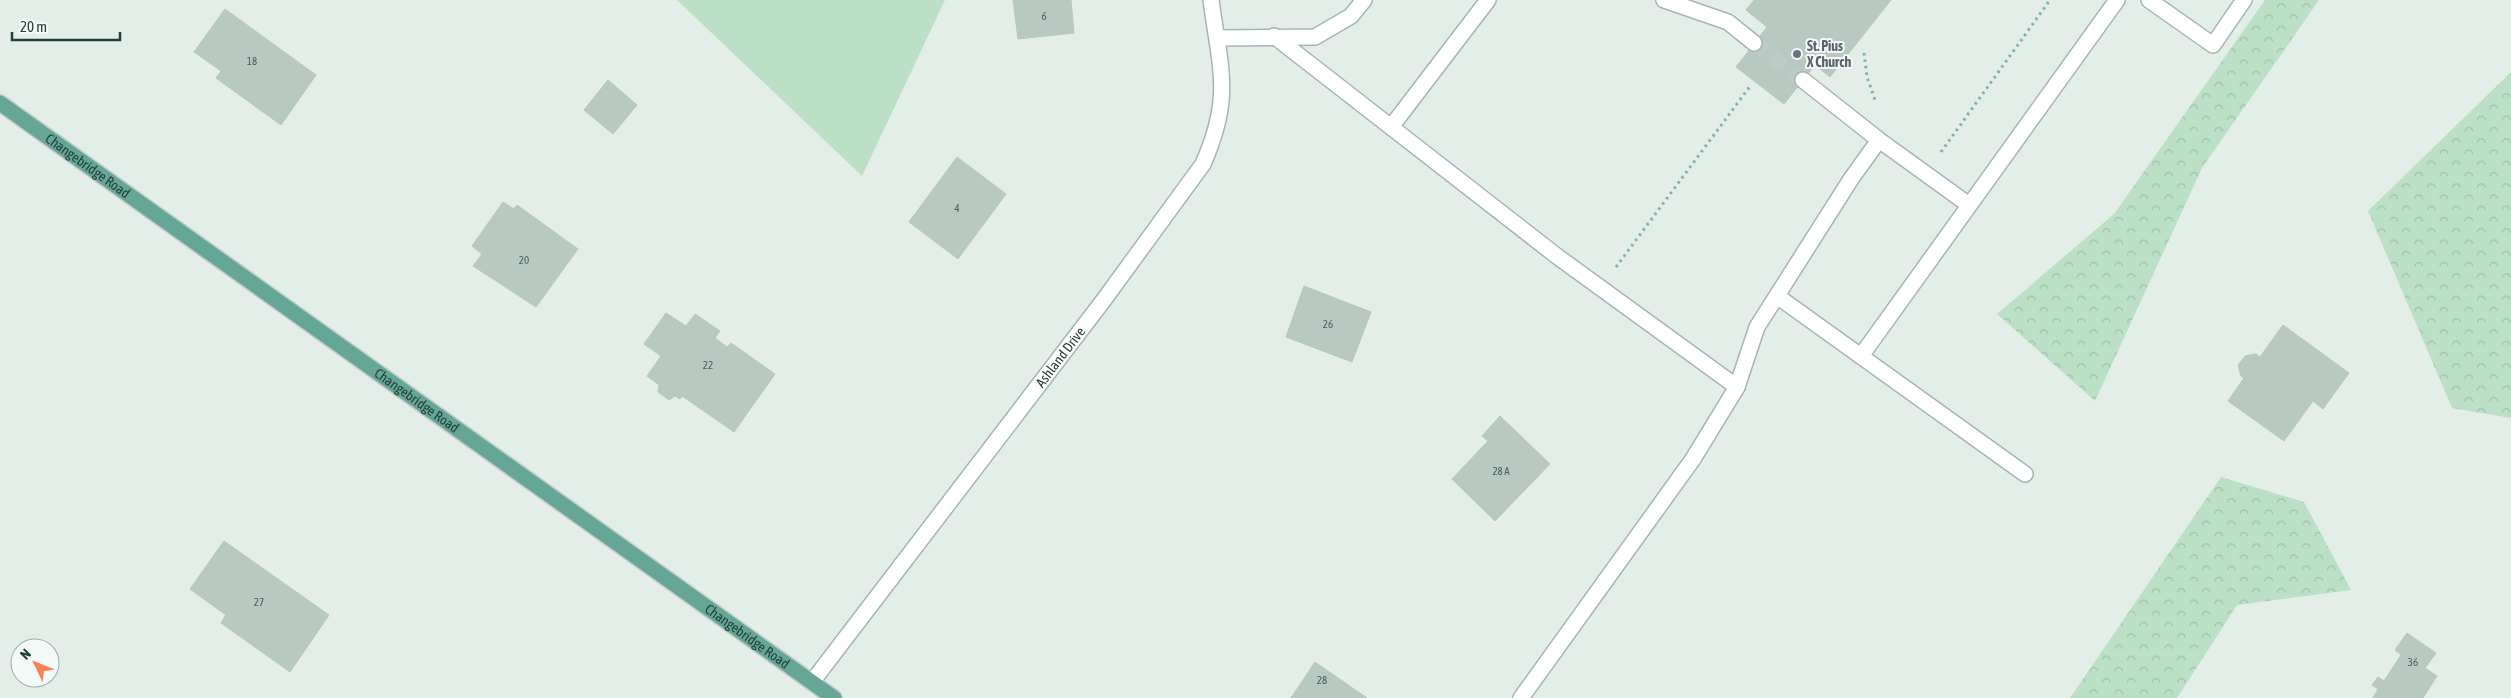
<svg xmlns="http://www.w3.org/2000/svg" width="2511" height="698" font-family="'Asap Condensed',sans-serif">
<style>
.grass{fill:#bbe0c5}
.forest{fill:url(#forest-crowns)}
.building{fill:#b8c9c2;stroke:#b5c8c0}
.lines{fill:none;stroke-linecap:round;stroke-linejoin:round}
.minor-tunnel{stroke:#bccbc6;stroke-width:15;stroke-dasharray:15 8;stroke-linecap:butt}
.minor-casing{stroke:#a5b6b0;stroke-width:18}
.major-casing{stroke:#c1cac7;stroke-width:18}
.path{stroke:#81b3a4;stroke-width:3;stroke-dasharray:2.5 4;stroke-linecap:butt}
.minor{stroke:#fff;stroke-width:15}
.major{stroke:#65a696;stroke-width:15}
.worship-dot{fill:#6b7280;stroke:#f4faf7;stroke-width:2}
.labels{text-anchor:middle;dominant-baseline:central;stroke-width:4;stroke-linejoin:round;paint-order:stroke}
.number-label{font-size:11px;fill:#47625a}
.worship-label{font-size:14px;font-weight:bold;fill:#5b616d;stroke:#f4faf7;text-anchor:start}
.street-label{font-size:14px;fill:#214038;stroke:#f4faf7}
</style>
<defs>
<pattern id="forest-crowns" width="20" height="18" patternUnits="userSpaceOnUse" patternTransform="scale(1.25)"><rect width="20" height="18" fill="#bbe0c5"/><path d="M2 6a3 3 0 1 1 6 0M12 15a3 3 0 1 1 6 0" fill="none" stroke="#a0c1aa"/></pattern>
</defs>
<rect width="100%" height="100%" fill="#e3eee9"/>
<path class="grass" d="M677,0H945L862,176Z"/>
<path class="forest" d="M2265,0H2319L2202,168L2095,401L1997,314L2114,214Z
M2511,72V418L2452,408L2368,211Z
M2221,477L2304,502L2351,590L2237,605L2177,698H2070Z"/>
<path class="building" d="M1013,0H1071L1074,33L1018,39Z
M1754,0H1891L1830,77L1815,65L1784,104L1736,67L1767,27L1746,10Z
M225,9L316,75L281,125L216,78L221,71L194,52Z
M608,80L637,105L613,134L584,110Z
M957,157L1006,194L958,259L909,222Z
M503,202L514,209L517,205L578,249L536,307L473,266L482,254L472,246Z
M1304,286L1371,312L1352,362L1286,337Z
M666,313L686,326L695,314L720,331L715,338L727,347L731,343L775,374L734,432L682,396L680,399L675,396L669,400L658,392L659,385L647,376L661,356L644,344Z
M2283,325L2349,373L2323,409L2313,401L2284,441L2228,401L2244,378L2241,376L2238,365L2245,356L2256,354L2260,357Z
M1500,416L1550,464L1495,521L1452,479L1488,441L1482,436Z
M224,541L329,615L290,672L221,623L226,615L190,589Z
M2407,633L2436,653L2425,668L2437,676L2423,698H2373L2378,689L2372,685L2378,677L2384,681L2401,655L2395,650Z
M1315,662L1367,698H1291Z"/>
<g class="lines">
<path class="minor-tunnel" d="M1754,43L1803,80"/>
<defs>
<g id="minor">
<path d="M1664,0L1728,22L1754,43"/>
<path d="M2149,0L2213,45L2244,0"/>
<path d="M1274,36L1558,257L1737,387"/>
<path d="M1217,38L1315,37L1351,16L1364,0"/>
<path d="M1803,80L1879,140L1969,205"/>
<path d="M1391,127L1488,0"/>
<path d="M1777,296L2025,474"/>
<path d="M1861,356L2117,0"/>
<path id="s1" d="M812,682L1103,301L1203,164C1233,96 1220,69 1211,0"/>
<path d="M1521,698L1693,459L1737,387L1757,327L1851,179L1879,140"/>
</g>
<g id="major">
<path id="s2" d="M0,103L834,698"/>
</g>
</defs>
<use href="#minor" class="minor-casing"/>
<use href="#major" class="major-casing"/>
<path class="path" d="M1864,53L1867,77L1875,100
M1941,152L2050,0
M1616,267L1751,85"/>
<use href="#minor" class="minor"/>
<use href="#major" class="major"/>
</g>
<circle class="worship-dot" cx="1797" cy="54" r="5"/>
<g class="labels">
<g class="number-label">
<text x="1044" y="16">6</text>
<text x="252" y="61">18</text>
<text x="957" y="208">4</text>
<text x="524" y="260">20</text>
<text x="1328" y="324">26</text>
<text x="708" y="365">22</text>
<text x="1501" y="471">28 A</text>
<text x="259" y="602">27</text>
<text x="2413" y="662">36</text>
<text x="1322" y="680">28</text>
</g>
<g class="worship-label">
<text x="1807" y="46">St. Pius<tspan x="1807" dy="16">X Church</tspan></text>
</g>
<g class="street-label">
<text stroke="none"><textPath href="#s2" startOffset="108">Changebridge Road</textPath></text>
<text stroke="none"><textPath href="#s1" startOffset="409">Ashland Drive</textPath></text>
<text stroke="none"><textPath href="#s2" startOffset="512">Changebridge Road</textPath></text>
<text stroke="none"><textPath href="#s2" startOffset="918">Changebridge Road</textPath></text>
</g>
</g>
<g transform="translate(35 663) rotate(313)"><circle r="24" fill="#f4faf7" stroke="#a0b0ab"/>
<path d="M0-4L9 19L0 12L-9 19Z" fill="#fa8055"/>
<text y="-8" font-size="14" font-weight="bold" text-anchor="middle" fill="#214038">N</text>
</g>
<path d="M12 32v8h108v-8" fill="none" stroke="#214038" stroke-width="2.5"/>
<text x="20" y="32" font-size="15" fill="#214038" stroke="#f4faf7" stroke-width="4" paint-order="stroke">20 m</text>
</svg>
